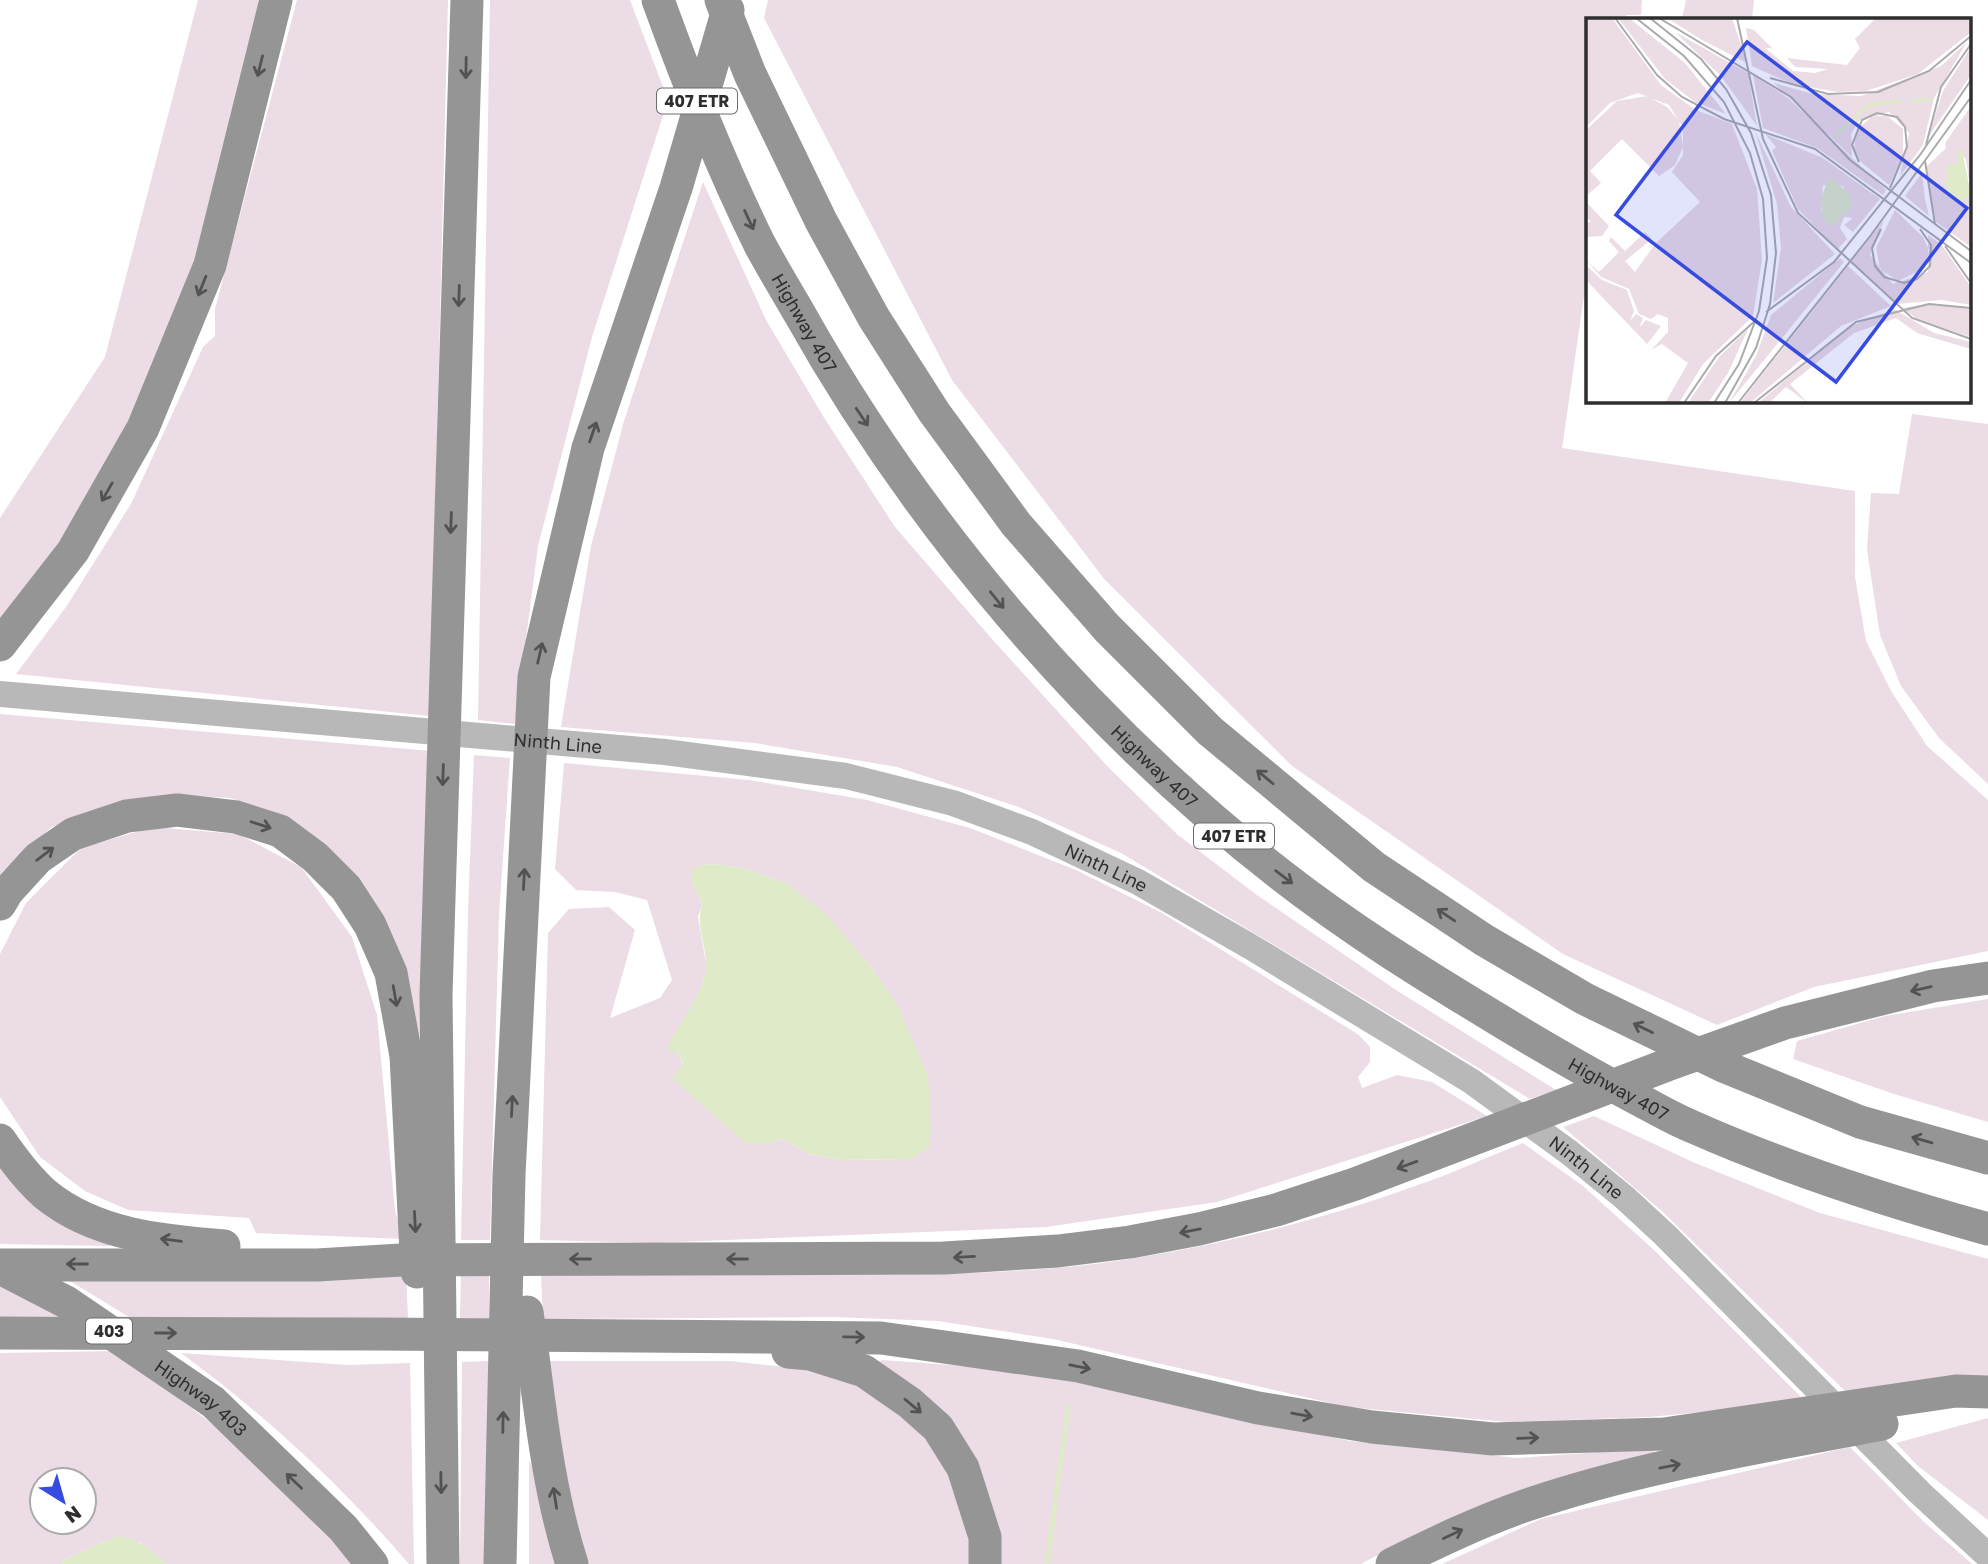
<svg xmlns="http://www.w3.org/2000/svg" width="1988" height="1564" font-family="'Golos Text',sans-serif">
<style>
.green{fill:#ebdce5;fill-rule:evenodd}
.water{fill:#dfeac9}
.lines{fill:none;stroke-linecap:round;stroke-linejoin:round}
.stream{stroke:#dfeac9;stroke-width:5}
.secondary{stroke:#b8b8b8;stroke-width:26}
.motorway{stroke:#959595;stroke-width:33}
.oneway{stroke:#525252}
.labels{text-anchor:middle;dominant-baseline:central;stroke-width:7;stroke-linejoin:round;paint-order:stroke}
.shield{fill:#fff;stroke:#6d6d6d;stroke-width:2}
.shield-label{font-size:16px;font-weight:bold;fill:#2e2e2e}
.street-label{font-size:18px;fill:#2e2e2e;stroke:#fff}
.inset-river{fill:none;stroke:#dfeac9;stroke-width:3.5}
.inset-road{fill:none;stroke:#ababab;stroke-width:2}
.view{fill:#364bdf;fill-opacity:0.15;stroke:#364bdf;stroke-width:3.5}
.inset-edge{fill:none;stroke:#2e2e2e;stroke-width:3.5}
</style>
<rect width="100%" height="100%" fill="#fff"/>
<path class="green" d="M198,0H262L257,54L165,366L0,640V518L105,357Z
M297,0H448L430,716L16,674L66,607L131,504L203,347L215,336V309Z
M490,0H630L668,100L592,337L538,546L515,724L478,720Z
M768,0H1642L1641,15H1626L1625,19H1587V275L1562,448L1855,491V577L1866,641L1891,691L1927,746L1988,800V951L1814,987L1717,1025L1563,954L1292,766L1105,580L952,380L764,18Z
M1686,0H1754L1752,19H1682Z
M703,182L766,320L823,416L895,527L991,638L1109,768L1178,835L1257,895L1396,990L1556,1090L1530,1099L1121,853L1019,807L897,767L755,743L561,727L591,546L624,421Z
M1912,414L1988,424V784L1939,738L1901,686L1880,635L1867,550L1871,493L1899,494Z
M0,714L432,751L426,1132L414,1038L295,825L230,798L177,795L100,808L52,827L4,870L0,876Z
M474,755L510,758L499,914L490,1240H461L468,912Z
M564,763L749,780L867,800L970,828L1076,870L1162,913L1359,1035L1370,1047V1062L1358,1077L1362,1088L1397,1075L1432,1082L1487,1116L1217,1202L1046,1227L653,1243L540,1240L548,933L569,909L609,907L635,930L610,1018L660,998L672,980L647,900L615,892L576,890L555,869ZM716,864L746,869L788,884L825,914L873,969L928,1076L910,1159L839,1160L809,1154L782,1139L765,1144L672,1078L683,1065L678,1053L707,969L698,917L702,904L691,880L702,865Z
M153,827L238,834L301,867L352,937L377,1015L395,1211L404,1239L256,1233L249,1218L128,1210L85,1191L40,1157L0,1097V954L26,903L81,848Z
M1988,999V1122L1894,1094L1793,1059L1797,1041L1885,1016Z
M1594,1116L1695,1163L1820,1213L1988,1259V1376L1848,1394L1663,1212L1563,1127Z
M1523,1143L1583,1186L1654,1250L1806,1402L1649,1417L1507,1422L1348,1407L1053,1339L938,1321L834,1317L543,1319L541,1275C636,1275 732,1275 827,1275C925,1274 1025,1275 1123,1260C1222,1245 1321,1220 1415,1186C1452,1174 1487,1157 1523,1143Z
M0,1164L109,1239V1246L0,1244Z
M406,1274L408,1318L129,1317L60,1275Z
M461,1275H489V1319L460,1318Z
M0,1284L61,1316L0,1317Z
M118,1351L256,1458L361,1564H167L141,1543L118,1536L63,1560L62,1564H0V1353ZM42,1480H84V1522H42Z
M181,1353L347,1365L410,1363L414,1564H409C341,1485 265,1415 181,1353Z
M882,1360L1020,1370L1350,1441L1517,1458L1654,1448L1655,1458L1383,1552L1361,1564H1000L1001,1542L879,1362Z
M488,1361L489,1564H460L462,1362Z
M546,1361H729L812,1370L869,1388L909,1418L938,1453L962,1496L975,1564H588L564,1472Z
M1988,1418V1520L1918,1466L1896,1443Z
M1850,1447L1923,1521L1972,1564H1442L1541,1519Z
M529,1460L542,1487L560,1564H529Z"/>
<path class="water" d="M716,864L746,869L788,884L825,913L873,969L899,1008L928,1076L931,1132L929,1148L911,1159L839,1160L809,1154L782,1139L765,1144L745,1143L672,1078L683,1064L678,1053L668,1051L670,1041C680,1024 706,986 706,968C707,945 695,927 702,904L691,880L692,869L702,865Z
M118,1536C139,1538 152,1551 167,1564H62L63,1560Z"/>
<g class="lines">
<path class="stream" d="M1047,1564L1068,1407"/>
<path class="secondary" id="s1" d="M0,694L665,752L846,776L953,803L1032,832L1138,882L1251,947L1471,1081L1570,1153L1625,1198L1665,1235L1919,1492L1988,1556"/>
<g class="motorway">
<path id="s2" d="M658,0C688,83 721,166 760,245C772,267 785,289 798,311C917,524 1088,725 1281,875C1349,928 1421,973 1494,1017C1540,1045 1586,1072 1634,1097C1653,1107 1673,1119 1693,1127C1788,1169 1887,1201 1988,1229"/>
<path d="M721,0L750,74L821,221L874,318L934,412L1016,524L1107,628L1210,731L1374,867L1484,940L1585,999L1723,1066L1860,1122L1988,1158"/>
<path d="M0,645L73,551L143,428L210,265L276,0"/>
<path d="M0,904L7,892L38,858L73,834L127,816L177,810L236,817L280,831L315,857L346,888L370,925L391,973L406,1056L417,1272"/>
<path d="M0,1140C13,1159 27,1178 45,1194C95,1235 162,1241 224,1246"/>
<path d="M0,1265H317L401,1260L944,1258L1058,1251L1130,1242L1199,1229L1276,1210L1355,1184L1667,1065L1785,1023L1933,986L1988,978"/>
<path id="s3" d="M0,1268L66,1302L213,1402L343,1528L372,1564"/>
<path d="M527,1312C539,1396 546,1483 572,1564"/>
<path d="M0,1333L377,1334L881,1338L1078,1366L1258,1408L1372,1427L1493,1439L1664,1434L1956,1391L1988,1392"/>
<path d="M788,1352L810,1354L864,1371L910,1403L938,1428L963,1468L985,1537V1564"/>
<path d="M443,1564L436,995L467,0"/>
<path d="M500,1564L509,1175L534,677L588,448L676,188L728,10"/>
<path d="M1392,1564C1435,1543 1478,1522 1524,1506C1640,1466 1762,1447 1882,1424"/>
</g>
</g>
<defs><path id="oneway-shaft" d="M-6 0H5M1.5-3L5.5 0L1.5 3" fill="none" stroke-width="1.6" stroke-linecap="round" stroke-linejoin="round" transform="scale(1.75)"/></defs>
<g class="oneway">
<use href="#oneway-shaft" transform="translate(260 66) rotate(104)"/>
<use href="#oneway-shaft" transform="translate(466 68) rotate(91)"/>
<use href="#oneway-shaft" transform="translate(749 220) rotate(65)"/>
<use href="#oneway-shaft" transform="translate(202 286) rotate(112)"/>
<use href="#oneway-shaft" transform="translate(459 296) rotate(92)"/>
<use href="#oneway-shaft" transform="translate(862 417) rotate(56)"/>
<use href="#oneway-shaft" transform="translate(593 432) rotate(-71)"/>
<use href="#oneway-shaft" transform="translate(107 492) rotate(120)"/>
<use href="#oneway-shaft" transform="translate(451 523) rotate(92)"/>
<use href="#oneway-shaft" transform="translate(997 600) rotate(51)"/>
<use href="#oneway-shaft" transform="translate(540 653) rotate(-77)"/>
<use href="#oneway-shaft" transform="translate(443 775) rotate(92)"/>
<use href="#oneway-shaft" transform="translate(1265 777) rotate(-140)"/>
<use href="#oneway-shaft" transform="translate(261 825) rotate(18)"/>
<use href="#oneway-shaft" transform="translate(45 854) rotate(-37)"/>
<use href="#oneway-shaft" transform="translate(1284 877) rotate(37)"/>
<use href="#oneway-shaft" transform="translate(524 879) rotate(-87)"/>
<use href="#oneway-shaft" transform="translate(1446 915) rotate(-146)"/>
<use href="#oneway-shaft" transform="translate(1921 989) rotate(167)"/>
<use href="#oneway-shaft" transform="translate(395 996) rotate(80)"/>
<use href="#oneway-shaft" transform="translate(1643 1028) rotate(-154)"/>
<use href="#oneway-shaft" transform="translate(512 1106) rotate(-87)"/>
<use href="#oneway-shaft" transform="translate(1922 1140) rotate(-164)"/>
<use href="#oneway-shaft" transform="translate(1407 1165) rotate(160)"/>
<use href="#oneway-shaft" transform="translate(415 1222) rotate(87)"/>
<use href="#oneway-shaft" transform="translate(1190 1231) rotate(169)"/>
<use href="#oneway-shaft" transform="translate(171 1240) rotate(-172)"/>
<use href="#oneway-shaft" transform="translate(964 1257) rotate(177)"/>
<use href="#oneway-shaft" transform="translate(580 1259) rotate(180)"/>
<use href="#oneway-shaft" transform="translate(737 1259) rotate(180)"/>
<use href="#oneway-shaft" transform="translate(77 1264) rotate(-180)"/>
<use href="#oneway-shaft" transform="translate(166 1333)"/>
<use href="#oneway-shaft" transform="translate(854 1337) rotate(1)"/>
<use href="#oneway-shaft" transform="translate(1080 1367) rotate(11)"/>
<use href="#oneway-shaft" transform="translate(913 1406) rotate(40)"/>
<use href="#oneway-shaft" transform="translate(1302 1415) rotate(10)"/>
<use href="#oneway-shaft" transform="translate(503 1422) rotate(-89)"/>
<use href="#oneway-shaft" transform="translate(1528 1438) rotate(-2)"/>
<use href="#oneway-shaft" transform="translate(1670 1466) rotate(-11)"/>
<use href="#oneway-shaft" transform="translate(294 1481) rotate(-136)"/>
<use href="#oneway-shaft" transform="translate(441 1483) rotate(89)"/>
<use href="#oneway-shaft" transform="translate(555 1498) rotate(-99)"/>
<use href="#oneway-shaft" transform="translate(1453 1534) rotate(-25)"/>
</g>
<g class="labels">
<g class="shield">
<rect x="657" y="88.5" width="80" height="25" rx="5"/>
<rect x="1194" y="823.5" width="80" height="25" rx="5"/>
<rect x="86" y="1318.5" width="46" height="25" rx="5"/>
</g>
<g class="shield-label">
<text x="697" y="101">407 ETR</text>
<text x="1234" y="836">407 ETR</text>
<text x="109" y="1331">403</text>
</g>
<g class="street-label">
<text stroke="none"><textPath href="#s2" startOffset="355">Highway 407</textPath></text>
<text stroke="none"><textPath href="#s1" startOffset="560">Ninth Line</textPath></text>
<text stroke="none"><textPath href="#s2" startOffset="922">Highway 407</textPath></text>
<text stroke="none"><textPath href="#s1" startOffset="1127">Ninth Line</textPath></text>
<text stroke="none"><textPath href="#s2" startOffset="1489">Highway 407</textPath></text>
<text stroke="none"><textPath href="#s1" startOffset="1694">Ninth Line</textPath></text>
<text stroke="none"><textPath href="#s3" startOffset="240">Highway 403</textPath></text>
</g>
</g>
<g transform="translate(1586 18)">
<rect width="385" height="385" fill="#fff"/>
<path d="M0,0H26L75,67L108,91L146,106L171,171L176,242L167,298L117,346L93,385H79L102,345L76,326L65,332L82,314V300L72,296L65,301L53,296L43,271L15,259L0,242L13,254L33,234L23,223L25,219L39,233L59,214L66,221L39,243L49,254L70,225L114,184L86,154L97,137V110L83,87L52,75L24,85L0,109ZM32,0H43L99,45L140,96L109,84L79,61ZM81,0H146L161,45L116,22ZM290,0H385V14L332,56L280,73L252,74L206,66L166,48L160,10L168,12L186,30H179L207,53L229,55L242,51L209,49L201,40L261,47L274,30L269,21ZM89,14L162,55L171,108L135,58ZM381,24L348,80L337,127L314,158L323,115L303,94L273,103L265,116L266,139L188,65L227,76L275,78L355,48ZM385,29V57L342,119L357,73ZM167,57L202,80L300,172L297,177L231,130L177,110ZM61,78L81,89L93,103L97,129L89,147L73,158L36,121L4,153L15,165L0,178V112L31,83ZM385,88V175L380,142L373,132L372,147L365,145L361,160L377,182L385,176V229L350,204L340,149L360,130L359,125ZM287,98H301L317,111V137L303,167L275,144L268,130L271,111ZM169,113L205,189L249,236L187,285L195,230L191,186ZM179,116L237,140L294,181L267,214L258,207L267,200L258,199L254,210L261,221L251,232L212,191L186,133L190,129ZM237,167L257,168L263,188L246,209L235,193ZM336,155L339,181L343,198L319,178ZM0,184L23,208L16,218L0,219V204H5L0,199ZM309,192L337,219L343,232L339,250L312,263L294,251L290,230ZM298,202L284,237L307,266L342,254V217L355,226L385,269V287L355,282L312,286L265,244ZM254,240L258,244L143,385L170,338L185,297ZM0,247L16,262L41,272L48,293L44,303L50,296L57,300L53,310L60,302L75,308L61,326L0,262ZM262,248L305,288L255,308L164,385H154ZM343,286L385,291V319L333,302L315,290ZM308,291L348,315L385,324V331L331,315L310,300L268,315L204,366L222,385L200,369L183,385H172L263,309ZM162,311L142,355L122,385H102L133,339Z" fill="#ebdce5" fill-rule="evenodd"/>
<path d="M376,132L385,176L374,185L364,182L360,165L361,151L365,145L372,147L371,133ZM243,159L263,175L266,188L246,209L237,200L234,183Z" fill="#dfeac9"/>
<path class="inset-river" d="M325,83L347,81M249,118L283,87L316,83"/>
<path class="inset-road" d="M29,0L71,57L96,79L138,101L229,131L385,245M50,0L98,38L138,84L164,135L177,181L181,240L173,293L153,346L128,385M64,0L115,41L140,71L165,115L185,177L190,235L184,286L170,330L139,385M73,0L205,79L264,142L385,233M151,0L177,121L212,195L326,300L385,321M184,60L242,76L292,74L343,53L385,18M340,127L355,69L385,26M339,143L349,206M273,144L266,127L276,102L291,95L311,99L319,109L321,129L304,170M295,211L286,230L289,248L298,259L318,265L331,261L344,248L345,227L334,211M359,228L385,265M180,294L248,244L334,137L385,62M98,385L130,338L170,302M152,385L285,217L385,79M168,385L270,304L343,286L385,290"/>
<path class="view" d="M161,24L381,190L250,364L30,197Z"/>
<rect width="385" height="385" class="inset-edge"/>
</g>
<g transform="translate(63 1501) rotate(143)"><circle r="33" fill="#ffffff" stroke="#ababab" stroke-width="2"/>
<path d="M0-5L12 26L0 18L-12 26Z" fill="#364bdf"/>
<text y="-10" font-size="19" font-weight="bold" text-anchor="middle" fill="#2e2e2e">N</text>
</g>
</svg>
